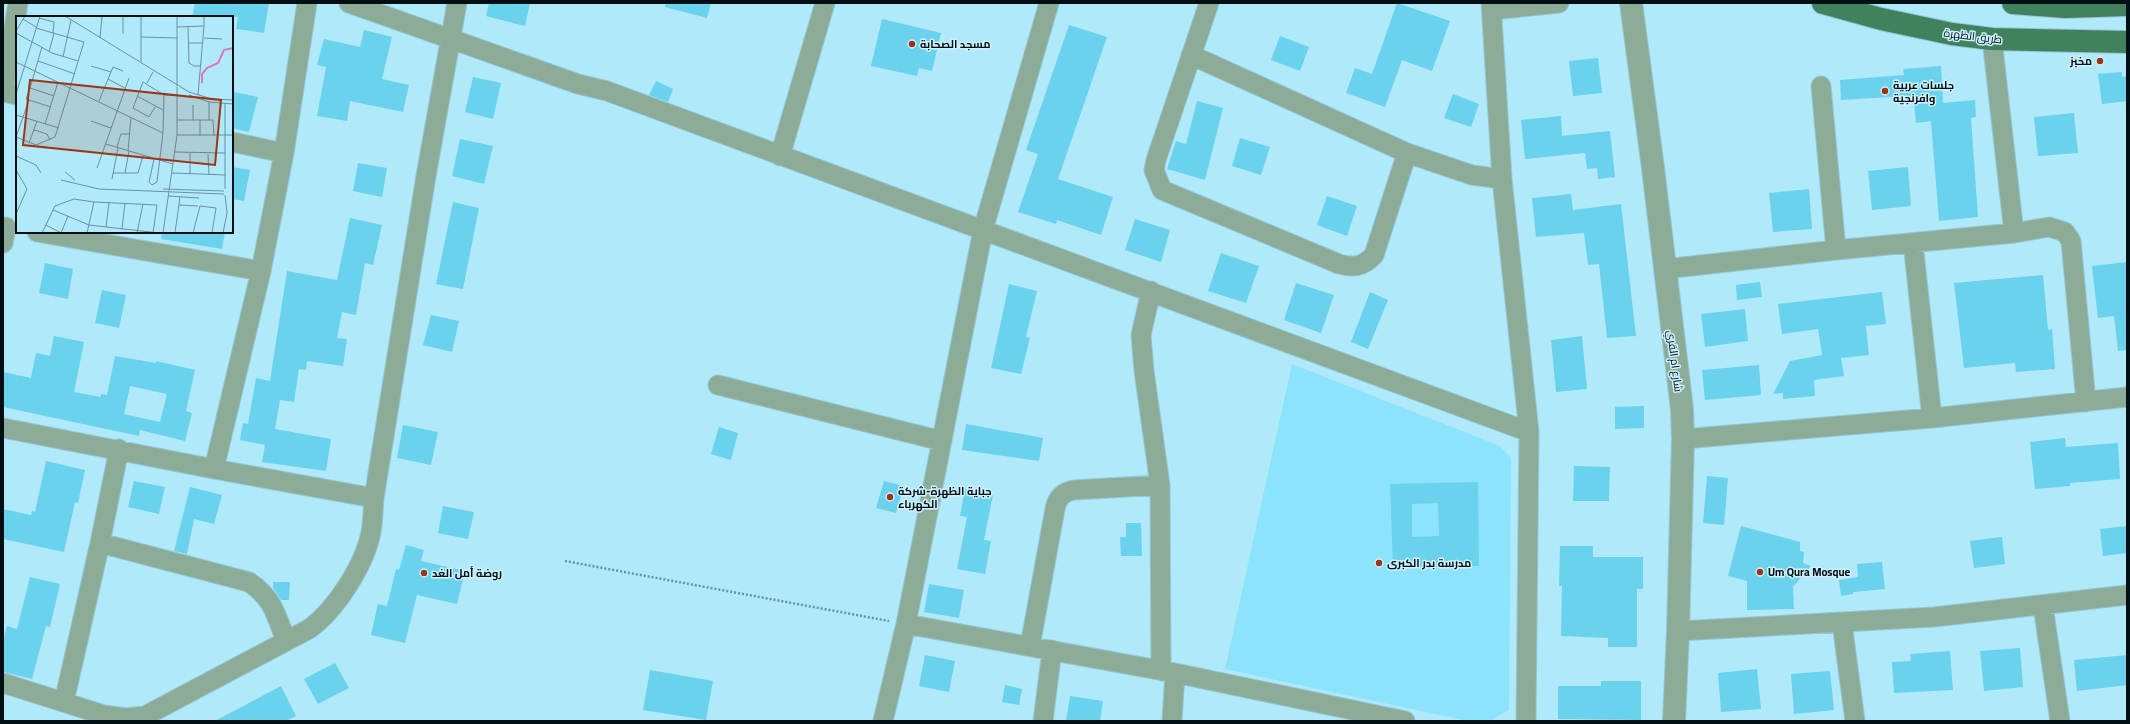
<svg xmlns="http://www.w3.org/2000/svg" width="2130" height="724" font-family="Georgia,Cairo,serif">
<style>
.built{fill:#8ce4fc}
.building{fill:#6ad2ed;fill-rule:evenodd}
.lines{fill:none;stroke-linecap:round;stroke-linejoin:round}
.minor-casing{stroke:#94c6d4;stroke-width:21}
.tertiary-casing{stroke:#94c6d4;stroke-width:24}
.primary-casing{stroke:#94c6d4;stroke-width:24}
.path{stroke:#6a929e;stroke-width:2.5;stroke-dasharray:2 2;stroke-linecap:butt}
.minor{stroke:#8cac98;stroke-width:19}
.tertiary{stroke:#8cac98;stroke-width:22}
.primary{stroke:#41815d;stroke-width:22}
.poi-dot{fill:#9c3514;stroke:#cdf2fd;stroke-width:1.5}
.labels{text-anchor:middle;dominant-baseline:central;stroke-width:3;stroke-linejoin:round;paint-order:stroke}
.street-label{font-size:11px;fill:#000f14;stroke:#cdf2fd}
.poi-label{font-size:11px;font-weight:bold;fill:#000f14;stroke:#cdf2fd;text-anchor:start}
.inset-river{fill:none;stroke:#e073c6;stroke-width:2}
.inset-road{fill:none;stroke:#6a929d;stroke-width:1}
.view{fill:#9c3514;fill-opacity:0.15;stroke:#9c3514;stroke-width:2}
.inset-edge{fill:none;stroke:#000f14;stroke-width:2}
</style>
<rect width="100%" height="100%" fill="#b0e9f9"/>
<path class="built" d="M1292,364L1500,446L1511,458L1509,710L1490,721H1468L1225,669Z"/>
<path class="building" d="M195,3H269L264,33L236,29L238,17H192Z
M489,3H530L525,26L486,16Z
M666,3H711L707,18L665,7Z
M1397,3L1450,21L1432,71L1402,60L1385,107L1346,93L1355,68L1372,74Z
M882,19L941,33L932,71L919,68L917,76L871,66Z
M1069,25L1107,37L1058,179L1113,197L1101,235L1057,220L1056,224L1018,212L1038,154L1026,150Z
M364,30L392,37L382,79L409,85L403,112L350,101L347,121L317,116L326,67L317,65L324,39L360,47Z
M1280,36L1309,47L1300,71L1271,60Z
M1598,58L1602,93L1573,96L1569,61Z
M1941,66L1943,103L1975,100L1976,117L1971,118L1978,217L1939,221L1931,121L1916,123L1914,103H1907L1906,96L1841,100L1840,80L1904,75L1903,69Z
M2122,72V77L2127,76V101L2102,104L2098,74Z
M473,77L501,83L493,119L465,112Z
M656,81L673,89L668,102L649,95Z
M234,92L258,97L249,132L232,128Z
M1453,94L1479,104L1471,127L1444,118Z
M1197,101L1223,108L1205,180L1167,169L1176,141L1186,144Z
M2074,113L2078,153L2038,156L2034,117Z
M1561,116L1562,136L1610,131L1615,177L1598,179L1597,168L1587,169L1585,153L1525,159L1521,120Z
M1240,138L1270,147L1261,175L1232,166Z
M460,139L493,146L484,184L452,176Z
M358,163L387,168L382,197L353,191Z
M232,167L250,170L244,201L232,199Z
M1908,167L1911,206L1872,210L1868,171Z
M1809,189L1812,229L1773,232L1769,193Z
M1571,194L1573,210L1621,204L1636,336L1607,338L1599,264L1588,265L1584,233L1536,237L1532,198Z
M1327,196L1357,206L1347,236L1317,225Z
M453,202L479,208L463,289L436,284Z
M350,218L382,225L373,265L365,263L356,315L342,312L337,338L347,339L343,366L307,361L306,370L299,369L294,402L280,400L275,429L331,439L326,471L262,462L265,445L240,440L243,423L248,424L256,378L270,381L287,271L337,280Z
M1135,219L1170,230L1161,262L1125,250Z
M162,232H225L222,249L161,239Z
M1221,253L1259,266L1246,303L1208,291Z
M2127,262V350L2118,351L2114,316L2098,318L2092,266Z
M45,263L73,269L68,299L39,293Z
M2043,275L2048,330L2052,329L2055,369L2016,372L2015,363L1964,368L1954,283Z
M1760,282L1762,297L1737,300L1736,285Z
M1296,283L1334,295L1321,333L1284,320Z
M1009,284L1037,291L1026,337L1030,338L1021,374L991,368Z
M102,290L126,295L119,328L95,323Z
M1370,292L1388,300L1368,349L1351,342Z
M1882,292L1886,324L1866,326L1869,355L1841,358L1844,376L1814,380L1815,396L1783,399V393L1773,394L1790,361L1822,355L1818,329L1782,334L1778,304Z
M1745,309L1748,341L1705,347L1701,314Z
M431,315L459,321L452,352L423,345Z
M54,336L84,342L74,392L101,397V394L107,395L115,356L156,363V361L195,370L186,411L192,413L185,441L140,430L139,436L3,407V372L31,378L36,353L50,356ZM130,386L167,394L160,422L124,414Z
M1582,336L1587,389L1556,392L1551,340Z
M1759,365L1761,395L1705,400L1702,370Z
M1644,406V428L1615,429V407Z
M966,424L1043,438L1039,461L962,450Z
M403,425L438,432L431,465L397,458Z
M719,427L738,433L731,460L711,454Z
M2065,438L2066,447L2118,443L2120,479L2070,483V486L2035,489L2030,442Z
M46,461L85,470L78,503L75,502L64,552L3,539V509L31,515L32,511L35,512Z
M1574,466L1610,467L1609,501H1573Z
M1707,476L1728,478L1724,525L1703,523Z
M134,481L165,487L159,514L128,507Z
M884,481L904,486L896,513L876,508Z
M1478,482L1479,566L1393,567L1390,484ZM1438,503L1439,536L1412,537V504Z
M190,487L222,495L214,524L194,519L187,554L174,551Z
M965,489L993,495L984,540L991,541L985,574L957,569L967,517L960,516Z
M443,506L474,512L468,539L438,533Z
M1126,523H1141L1142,556H1121L1120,537H1126Z
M1741,526L1800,542V551L1804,552L1803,563L1811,566L1793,587L1794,609L1747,610V581L1728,576Z
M2127,526V553L2103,556L2100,529Z
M2002,537L2005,564L1974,568L1970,541Z
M406,545L424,550L421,561L465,571L457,604L417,595L405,643L371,635L378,604L387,606L396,569L399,570Z
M1560,546H1593V557H1643V589H1637V647H1608V638L1561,636L1562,586H1559Z
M1882,562L1885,589L1853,592V594L1841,596L1839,580L1858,577L1857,564Z
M30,577L60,584L50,627L46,626L32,679L3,672V641L7,626L17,629Z
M273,582H290L289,600H281L273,588Z
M929,584L964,590L959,618L924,612Z
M2020,648L2023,687L1984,691L1980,651Z
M1950,651L1953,690L1894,693L1892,662L1911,661L1910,654Z
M925,655L955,661L949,692L919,686Z
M2127,655V685L2077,691L2074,660Z
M335,663L349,688L318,704L304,679Z
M1757,669L1761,709L1721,712L1718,673Z
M650,670L713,681L706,720L643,710Z
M1830,671L1834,710L1794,714L1791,674Z
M1601,681H1641V720L1558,719V686H1601Z
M1005,685L1022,689L1019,705L1002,702Z
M281,686L296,716L286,721H215Z
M1070,696L1103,701L1100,721H1066Z"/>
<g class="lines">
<defs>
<path id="minor" d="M349,3L578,84L607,91L1529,432
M1209,3L1156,160L1154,170L1162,190L1339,264C1353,268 1363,267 1374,255L1407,153
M1491,3L1502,179L1529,432L1526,721
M1493,10L1559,3
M1992,39L2014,233
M1191,55L1407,153L1472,175L1502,179
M1821,86L1836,250
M17,95L3,92L18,3
M232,142L284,153
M780,156L825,3
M37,232L261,271
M3,243L6,227
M1913,243L1932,418
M1664,269L1836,250L2014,233L2049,227L2065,232L2071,241L2086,402
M1151,291L1141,335L1144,371L1160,485L1161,671
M718,385L942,441
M3,428L214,469L374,498
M1683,439L1932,418L2127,397
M214,469L261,271L284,153L307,3
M100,543L249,582C273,598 276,615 286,641
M2043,606L2060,721
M1842,623L1855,721
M906,624L1175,673L1405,721
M1678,631L1934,617L2127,595
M1030,646L1055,509C1057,498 1063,492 1074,490L1160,485
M3,683L104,715L126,718L145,716L309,629C336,610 365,564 371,532C373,521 373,509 374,498L426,176L457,3
M64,702L100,543L119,449
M883,721L906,624L983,230L1049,3
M1043,721L1052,650
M1172,721L1175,673"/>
<path id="tertiary" d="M1631,3L1653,168L1682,409L1683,439L1678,631L1674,721"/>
<path id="primary" d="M1823,3L1881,19L1952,34L1992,39L2127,42
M2013,3L2065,7L2127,5"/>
</defs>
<use href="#minor" class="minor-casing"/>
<use href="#tertiary" class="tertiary-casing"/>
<use href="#primary" class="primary-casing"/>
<path class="path" d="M565,561L889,621"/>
<use href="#minor" class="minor"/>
<use href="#tertiary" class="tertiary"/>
<use href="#primary" class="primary"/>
</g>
<g class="poi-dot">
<circle cx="912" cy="44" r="4"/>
<circle cx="2100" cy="61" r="4"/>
<circle cx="1885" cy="91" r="4"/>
<circle cx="890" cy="497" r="4"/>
<circle cx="1379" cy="563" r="4"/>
<circle cx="1760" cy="572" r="4"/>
<circle cx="424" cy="573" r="4"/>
</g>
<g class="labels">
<g class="street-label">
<text transform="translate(1973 36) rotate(7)">طريق الظهرة</text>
<text transform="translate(1675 361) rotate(83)">شارع ام القري</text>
</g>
<g class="poi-label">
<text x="920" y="44">مسجد الصحابة</text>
<text x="2092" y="61" text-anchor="end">مخبز</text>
<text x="1893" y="85">جلسات عربية<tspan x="1893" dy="13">وافرنجية</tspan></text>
<text x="898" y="491">جباية الظهرة-شركة<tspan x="898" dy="13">الكهرباء</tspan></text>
<text x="1387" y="563">مدرسة بدر الكبرى</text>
<text x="1768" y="572">Um Qura Mosque</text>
<text x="432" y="573">روضة أمل الغد</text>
</g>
</g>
<g transform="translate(16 16)">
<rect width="217" height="217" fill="#b0e9f9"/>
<path class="inset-river" d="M186,67V58L191,52L202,47L208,34L217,32"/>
<path class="inset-road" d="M49,0L173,76L196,83L217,84M125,0V46M23,2L38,6L37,17M7,3L20,11M161,11L188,10V0M172,11L173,47L178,50H185M0,15L9,0M0,17L36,37L62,45M107,18V0M125,21L161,22M84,22L86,0M188,22L206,23M173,27H187M26,31L14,72L38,80M33,36L38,17M47,41L55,4M22,45L59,58M0,46L147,117M75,50L95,56M92,63L109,72M131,67L137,56M161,70V0M14,72L10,83L35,91M0,78L24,0M148,79H161M173,79L193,86L217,88M182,79L188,10M121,80L147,94M83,85L97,51L107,55M193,86V104M209,87V173M0,99L43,112M161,104H197L198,120M177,104V89M184,104V120M75,105L95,112M29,108L42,66M18,114L31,118L34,124M161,119H217M0,121L20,129L39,121L68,26L20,12M0,121L13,84M13,127L21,105M90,128L157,148M101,131L105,118H114M112,135L115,101M159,136L209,137M174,137V158M192,138L193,159M0,140L20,149L25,157M138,143L133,166L136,169L141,166L147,117L148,79L127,66L117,92L133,101L139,91M81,152L113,62M0,154L11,173L0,198M49,156L59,164M97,157H109L113,135M109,157H122L127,140M156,157L210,159M96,163L102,132M45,164L83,173L208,178M147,173L208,175M153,180L183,182M163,189L182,190M37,194L73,209L143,217M30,209L45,217M90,211L93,187M106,213L109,187M26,217L39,190L58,183L78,186L141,189L137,217M45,217L52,200M71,217L78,186M121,217L127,188M147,217L161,119V71M159,217L164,181M177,217L184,190L200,192L196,217M207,217L211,197L209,179"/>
<path class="view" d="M14,64L205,84L199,149L7,129Z"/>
<rect width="217" height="217" class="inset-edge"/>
</g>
<rect width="2130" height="724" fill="none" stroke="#000f14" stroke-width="8"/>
</svg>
